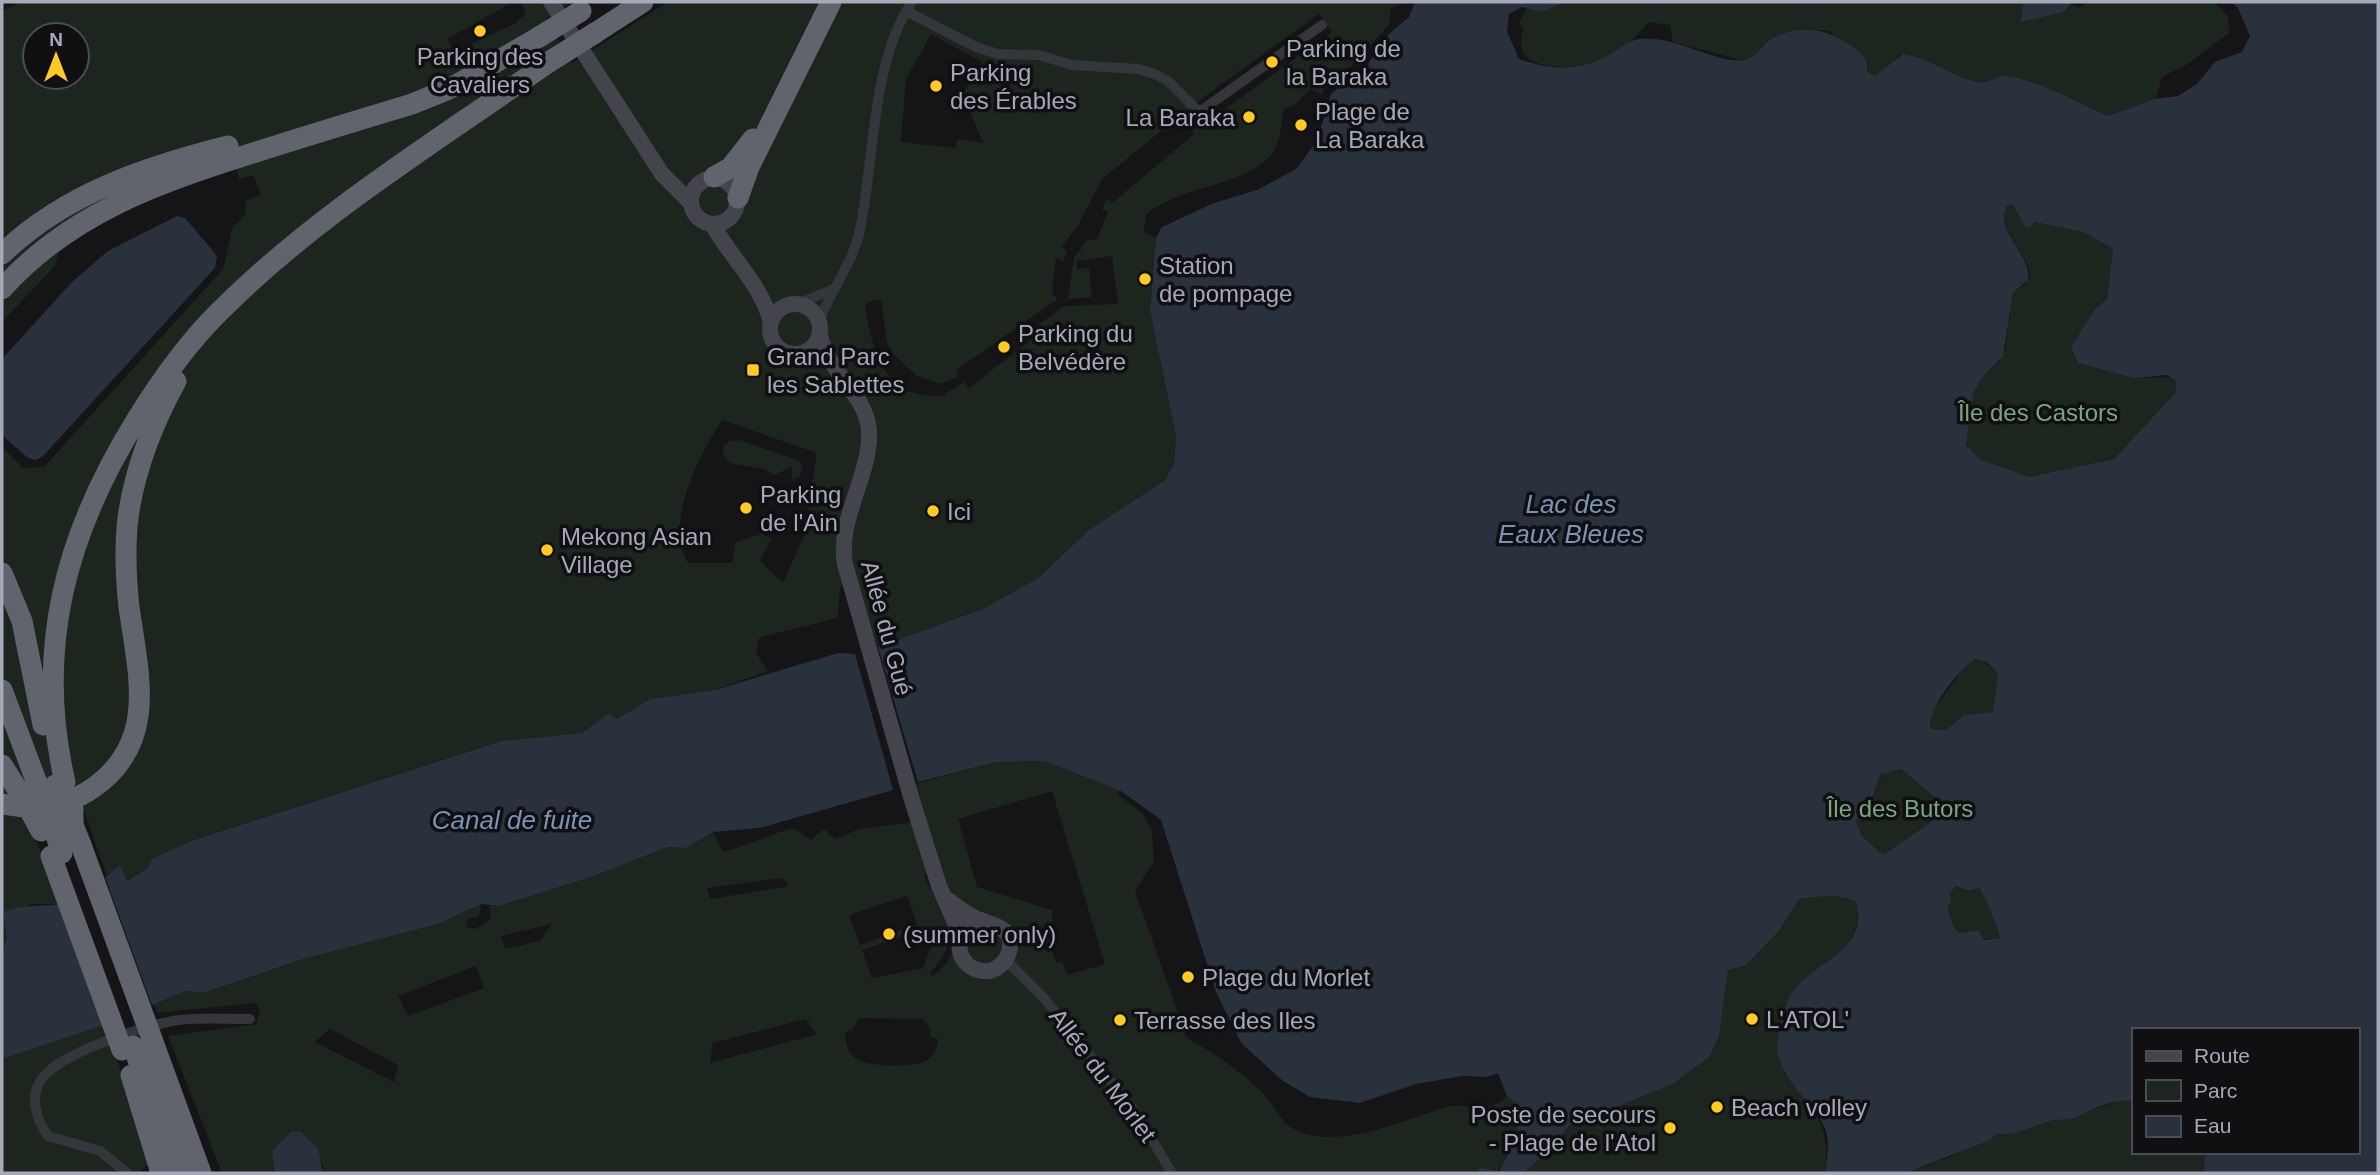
<svg xmlns="http://www.w3.org/2000/svg" width="2380" height="1175" font-family="Arial,sans-serif">
<style>
.green{fill:#1c251e;fill-rule:evenodd}
.water{fill:#29323c;fill-rule:evenodd}
.pier{fill:#151417}
.lines{fill:none;stroke-linecap:round;stroke-linejoin:round}
.street{stroke:#35353c;stroke-width:10}
.secondary{stroke:#43444c;stroke-width:16}
.highway{stroke:#61636d;stroke-width:21}
.highway-bridge{stroke:#61636d;stroke-width:21}
.poi-dot{fill:#ffca24;stroke:#100f11;stroke-width:2.5}
.labels{text-anchor:middle;dominant-baseline:central;stroke-width:7;stroke-linejoin:round;paint-order:stroke}
.poi-label{font-size:24px;fill:#a5a9b8;stroke:#100f11;text-anchor:start}
.park-label{font-size:24px;fill:#7aa581;stroke:#100f11}
.street-label{font-size:24px;fill:#a5a9b8;stroke:#100f11}
.water-label{font-size:26px;font-style:italic;fill:#7994b6;stroke:#100f11}
</style>
<rect width="100%" height="100%" fill="#151417"/>
<path class="green" d="M21,2H513L447,39L454,52L516,23L524,15L525,9L519,2H572L546,19L572,63L668,2H1400L1398,6L1391,7L1389,25L1340,78L1335,77L1325,85L1322,95L1311,89L1294,105L1283,109C1281,124 1281,143 1271,155C1245,187 1181,184 1146,215L1144,232L1156,238L1150,311L1176,436L1174,463L1165,480L1089,530L1038,578L985,608L878,647L873,634L859,639L844,585L840,588L838,617C811,626 786,630 759,638L756,653L768,671L715,690L650,699L617,719L609,713L582,733L500,741L191,841L126,881L120,865L107,876L82,805L28,822L62,904H31L7,923V938L2,951V447L23,468L44,467L223,269L232,228L245,215L246,201L261,194L253,175L239,179L235,166L168,188L61,244L55,266L2,322V11ZM1319,14L1332,32L1210,120L1197,102ZM931,34L982,62L963,94L983,143L957,139L956,148L901,142L906,79ZM35,35H77V77H35ZM1188,109L1191,115L1184,122L1194,134L1112,203L1107,198L1102,210L1108,212L1096,241L1088,239L1074,257L1068,299L1092,297L1089,268L1077,269V261L1112,256L1118,304L1064,306L1034,328L1038,334L969,388L964,382L946,393L947,395C885,403 873,353 865,305L875,299L881,301L887,342L894,355L917,376L941,384L959,376L956,370L1058,299L1052,293L1056,257L1063,262L1067,252L1062,246L1077,227L1102,179ZM722,420L817,453L804,536L783,583L760,561L771,539L761,534L736,542L732,563H688C664,521 699,456 722,420Z
M1565,2H2023L2021,21L2064,12L2070,4L2078,8L2090,2H2214L2227,15L2230,32L2186,65L2162,77L2156,98L2108,116C2081,103 2035,78 2005,76C1996,76 1988,84 1979,82C1952,78 1933,58 1902,54L1875,77L1829,31L1805,29L1788,33L1770,40L1758,55L1741,60L1673,42L1670,25L1648,22C1635,41 1614,56 1593,65C1587,67 1578,66 1571,67C1547,67 1512,65 1523,30L1519,23L1527,8L1542,12Z
M2013,205L2025,227L2030,228L2035,222L2083,232L2113,249L2107,299L2095,309L2085,328L2112,371L2134,378L2174,377L2176,392L2114,459L2029,477L1980,459L1966,445L1973,394L1981,379L1999,361L2005,350L2013,293C2017,288 2023,287 2026,283C2042,264 1994,232 2007,206Z
M740,440L800,461L803,470L798,478L792,479V467L774,475L764,469L730,463L723,455V446L729,441Z
M1976,659L1983,660L1998,674L1993,712L1960,718L1946,730L1931,729L1930,715L1934,709L1965,666Z
M1046,761L1121,791L1117,794L1143,814L1152,830L1154,861L1135,891L1187,1038C1216,1054 1241,1071 1265,1095C1273,1104 1278,1117 1288,1125C1324,1155 1403,1121 1442,1108C1468,1099 1484,1118 1507,1096L1513,1101L1518,1132L1498,1172L1481,1167L1479,1173H323V1165L301,1132L273,1151L275,1173H222L168,1036L256,1024L260,1010L256,1003L157,1013L154,1004L187,991L203,993L303,959L438,924L481,904L479,916L466,920L468,928L475,929L491,919L489,906H499L594,876L668,847L686,848L713,832L723,852C748,846 769,834 794,828L811,840L824,829L835,839L859,829L913,822L903,787L996,762ZM1052,791L1105,964L1067,975L1062,961L1056,963L1047,933L1053,931L1052,910L977,887L958,819ZM926,873C938,894 962,933 950,957C947,964 937,972 932,977L930,973C966,934 944,917 924,876ZM782,878L789,886L710,899L707,888ZM907,896L917,924L860,945L849,915ZM552,924L540,941L505,949L501,936ZM927,928L933,940L923,968L872,978L862,950ZM476,966L484,988L408,1016L398,996ZM859,1018L922,1019L929,1027L931,1038L938,1039C937,1046 936,1053 929,1059C918,1068 865,1068 854,1057C847,1050 845,1041 845,1032L852,1031ZM805,1019L817,1034L710,1063L713,1043ZM330,1029L398,1065L394,1082L315,1042Z
M1901,769L1936,798L1940,811L1931,822L1883,855L1862,836L1856,821L1874,794L1882,773Z
M1956,886L1966,891L1978,888L1984,891C1987,900 2000,933 2000,938L1984,939L1979,930L1960,933L1954,928L1947,907L1951,902L1950,892Z
M1824,896L1845,897L1856,902C1866,941 1829,961 1803,982L1784,1072C1814,1113 1831,1120 1825,1173H1524L1550,1150L1569,1126L1671,1085L1719,1036L1728,970L1745,966L1779,931L1799,899Z
M104,1025L126,1084L149,1164L138,1173H2V1059Z
M2123,1100L2133,1101V1152H2206L2203,1173H1906L1950,1157L1996,1134L2005,1135Z"/>
<path class="water" d="M1415,2H1565L1542,12L1522,7L1509,14L1507,32L1519,59C1550,71 1583,71 1611,54C1619,49 1630,40 1639,39C1673,34 1717,64 1743,60C1759,57 1760,46 1772,39C1798,24 1824,28 1847,43C1859,51 1868,56 1867,71L1875,76L1903,54C1933,58 1952,78 1979,82C1988,84 1996,76 2005,76C2035,78 2080,103 2108,116L2154,99L2178,96L2197,84L2215,62L2242,52L2250,36L2238,8L2231,2H2378V1173H2203L2206,1152H2357V1030H2133V1101C2112,1099 2094,1108 2077,1117C2071,1120 2061,1119 2055,1120C2036,1124 2015,1137 1996,1134L1990,1140L1906,1173H1825C1827,1158 1831,1140 1824,1126C1811,1100 1784,1083 1778,1054C1775,1041 1782,1019 1786,1006C1798,963 1871,958 1856,902C1838,893 1818,897 1799,899L1779,931L1745,966L1728,970L1719,1036L1709,1057L1671,1085L1569,1126L1550,1150L1524,1173H1479L1477,1171L1481,1167L1499,1172L1518,1132L1513,1101L1507,1096L1498,1073L1487,1077L1462,1076L1416,1084L1360,1103L1310,1097L1283,1081L1241,1043L1216,992L1161,820L1121,791L1045,761L996,762L918,782L878,647L985,608L1038,578L1089,530L1165,480L1174,463L1176,436L1150,311L1156,238L1162,227L1214,203L1257,190L1296,169L1317,141L1331,94L1367,65L1388,35L1409,17ZM2013,205L2025,227L2030,228L2035,222L2083,232L2113,249L2107,299L2095,309L2071,347L2078,363L2134,378L2167,375L2175,380L2176,392L2114,459L2029,477L1980,459L1966,445L1973,394L1981,379L2003,356L2013,293L2028,280C2032,253 1994,232 2007,206ZM1976,659L1987,662L1998,674L1993,712L1964,715L1946,730L1931,729C1925,712 1960,667 1976,659ZM1901,769L1938,800L1940,811L1931,822L1883,855L1862,836L1856,821L1871,801L1881,774ZM1956,886L1968,891L1979,888C1984,893 2000,932 2000,938L1984,940L1979,930L1960,933L1954,928L1947,907L1951,902L1950,893Z
M2023,2H2072L2064,12L2021,22Z
M177,216L185,218L214,252L217,257L215,268L43,456L36,460L28,458L2,435V359L72,282L108,251Z
M838,653L855,654L893,790L759,828L713,832L686,848L668,847L594,876L499,906L481,904L438,924L303,959L203,993L186,991L104,1025L2,1059V951L7,938L3,912C23,904 39,907 59,904C80,902 104,878 120,865L127,881L149,867L152,859L191,841L501,741L582,733L609,713L617,719L650,699L715,690Z
M291,1132H301L318,1149L323,1173H275L272,1151Z"/>
<path class="pier" d="M104,874L153,1008L107,1027L60,901Z"/>
<g class="lines">
<path class="street" d="M906,11L976,47L998,54L1039,55L1072,65L1138,69L1155,74L1169,82L1199,112L1322,25
M797,304L831,290
M819,321C831,290 851,266 859,234C875,163 870,64 912,2
M1006,960L1044,998L1136,1113L1172,1173
M127,1173L100,1151L48,1136C36,1119 28,1094 44,1076C66,1051 146,1025 179,1020C202,1017 226,1019 250,1019"/>
<path class="secondary" d="M551,2L662,174L691,203
M691 201a23 23 0 1 1 46 0a23 23 0 1 1-46 0Z
M712,224C731,258 761,284 771,322
M770 329a25 25 0 1 1 50 0a25 25 0 1 1-50 0Z
M820,335C828,373 867,395 869,431C871,476 837,518 845,564L911,797L939,886L961,936
M947,899C956,906 965,913 975,918C991,925 1016,926 1009,952C1006,962 999,968 990,971C965,973 952,951 964,930L981,920"/>
<path class="highway" d="M595,33L643,2
M714,177L730,168L753,139
M738,198L749,167L831,2
M2,254C64,194 145,167 228,146
M2,289C69,214 159,182 253,153C306,136 359,120 412,104L449,89L539,37
M2,573L22,621L43,725
M2,690L40,791
M2,765L23,798
M65,782C34,649 66,533 137,419C160,382 186,345 217,314C315,215 436,142 549,62
M2,804C34,810 66,807 93,788C159,742 138,673 129,607C126,580 125,553 127,527C132,475 151,427 176,381
M73,809V825L81,845
M53,827L62,853
M152,1039L201,1173
M133,1046L179,1173
M131,1075L161,1173"/>
<path class="highway-bridge" d="M539,37L581,11
M549,62L595,33
M55,785L64,813
M40,791L53,827
M23,798L41,831
M81,845L152,1039
M51,856L122,1050"/>
</g>
<g class="poi-dot">
<circle cx="480" cy="31" r="7"/>
<circle cx="1272" cy="62" r="7"/>
<circle cx="936" cy="86" r="7"/>
<circle cx="1249" cy="117" r="7"/>
<circle cx="1301" cy="125" r="7"/>
<circle cx="1145" cy="279" r="7"/>
<circle cx="1004" cy="347" r="7"/>
<rect x="746" y="363" width="14" height="14" rx="3.5"/>
<circle cx="746" cy="508" r="7"/>
<circle cx="933" cy="511" r="7"/>
<circle cx="547" cy="550" r="7"/>
<circle cx="889" cy="934" r="7"/>
<circle cx="1188" cy="977" r="7"/>
<circle cx="1752" cy="1019" r="7"/>
<circle cx="1120" cy="1020" r="7"/>
<circle cx="1717" cy="1107" r="7"/>
<circle cx="1670" cy="1128" r="7"/>
</g>
<g class="labels">
<g class="poi-label">
<text x="1286" y="48">Parking de<tspan x="1286" dy="28">la Baraka</tspan></text>
<text x="480" y="56" text-anchor="middle">Parking des<tspan x="480" dy="28">Cavaliers</tspan></text>
<text x="950" y="72">Parking<tspan x="950" dy="28">des Érables</tspan></text>
<text x="1315" y="111">Plage de<tspan x="1315" dy="28">La Baraka</tspan></text>
<text x="1235" y="117" text-anchor="end">La Baraka</text>
<text x="1159" y="265">Station<tspan x="1159" dy="28">de pompage</tspan></text>
<text x="1018" y="333">Parking du<tspan x="1018" dy="28">Belvédère</tspan></text>
<text x="767" y="356">Grand Parc<tspan x="767" dy="28">les Sablettes</tspan></text>
<text x="760" y="494">Parking<tspan x="760" dy="28">de l'Ain</tspan></text>
<text x="947" y="511">Ici</text>
<text x="561" y="536">Mekong Asian<tspan x="561" dy="28">Village</tspan></text>
<text x="903" y="934">(summer only)</text>
<text x="1202" y="977">Plage du Morlet</text>
<text x="1766" y="1019">L'ATOL'</text>
<text x="1134" y="1020">Terrasse des Iles</text>
<text x="1731" y="1107">Beach volley</text>
<text x="1656" y="1114" text-anchor="end">Poste de secours<tspan x="1656" dy="28">- Plage de l'Atol</tspan></text>
</g>
<g class="park-label">
<text x="2038" y="412">Île des Castors</text>
<text x="1900" y="808">Île des Butors</text>
</g>
<g class="street-label">
<text transform="translate(887 628) rotate(75)">Allée du Gué</text>
<text transform="translate(1103 1075) rotate(53)">Allée du Morlet</text>
</g>
<g class="water-label">
<text x="1571" y="504">Lac des<tspan x="1571" dy="30">Eaux Bleues</tspan></text>
<text x="512" y="820">Canal de fuite</text>
</g>
</g>
<rect width="2380" height="1175" fill="none" stroke="#a5a9b8" stroke-width="7"/>
<rect x="2132" y="1028" width="228" height="126" fill="#100f11" stroke="#4c4d54" stroke-width="2"/>
<rect x="2146" y="1051" width="35" height="10" fill="#43444c" stroke="#4c4d54" stroke-width="2"/>
<text x="2194" y="1063" font-size="21" fill="#a5a9b8">Route</text>
<rect x="2146" y="1080" width="35" height="21" fill="#1c251e" stroke="#4c4d54" stroke-width="2"/>
<text x="2194" y="1098" font-size="21" fill="#a5a9b8">Parc</text>
<rect x="2146" y="1116" width="35" height="21" fill="#29323c" stroke="#4c4d54" stroke-width="2"/>
<text x="2194" y="1133" font-size="21" fill="#a5a9b8">Eau</text>
<g transform="translate(56 56)"><circle r="33" fill="#100f11" stroke="#4c4d54" stroke-width="2"/>
<path d="M0-5L12 26L0 18L-12 26Z" fill="#ffca24"/>
<text y="-10" font-size="19" font-weight="bold" text-anchor="middle" fill="#a5a9b8">N</text>
</g>
</svg>
